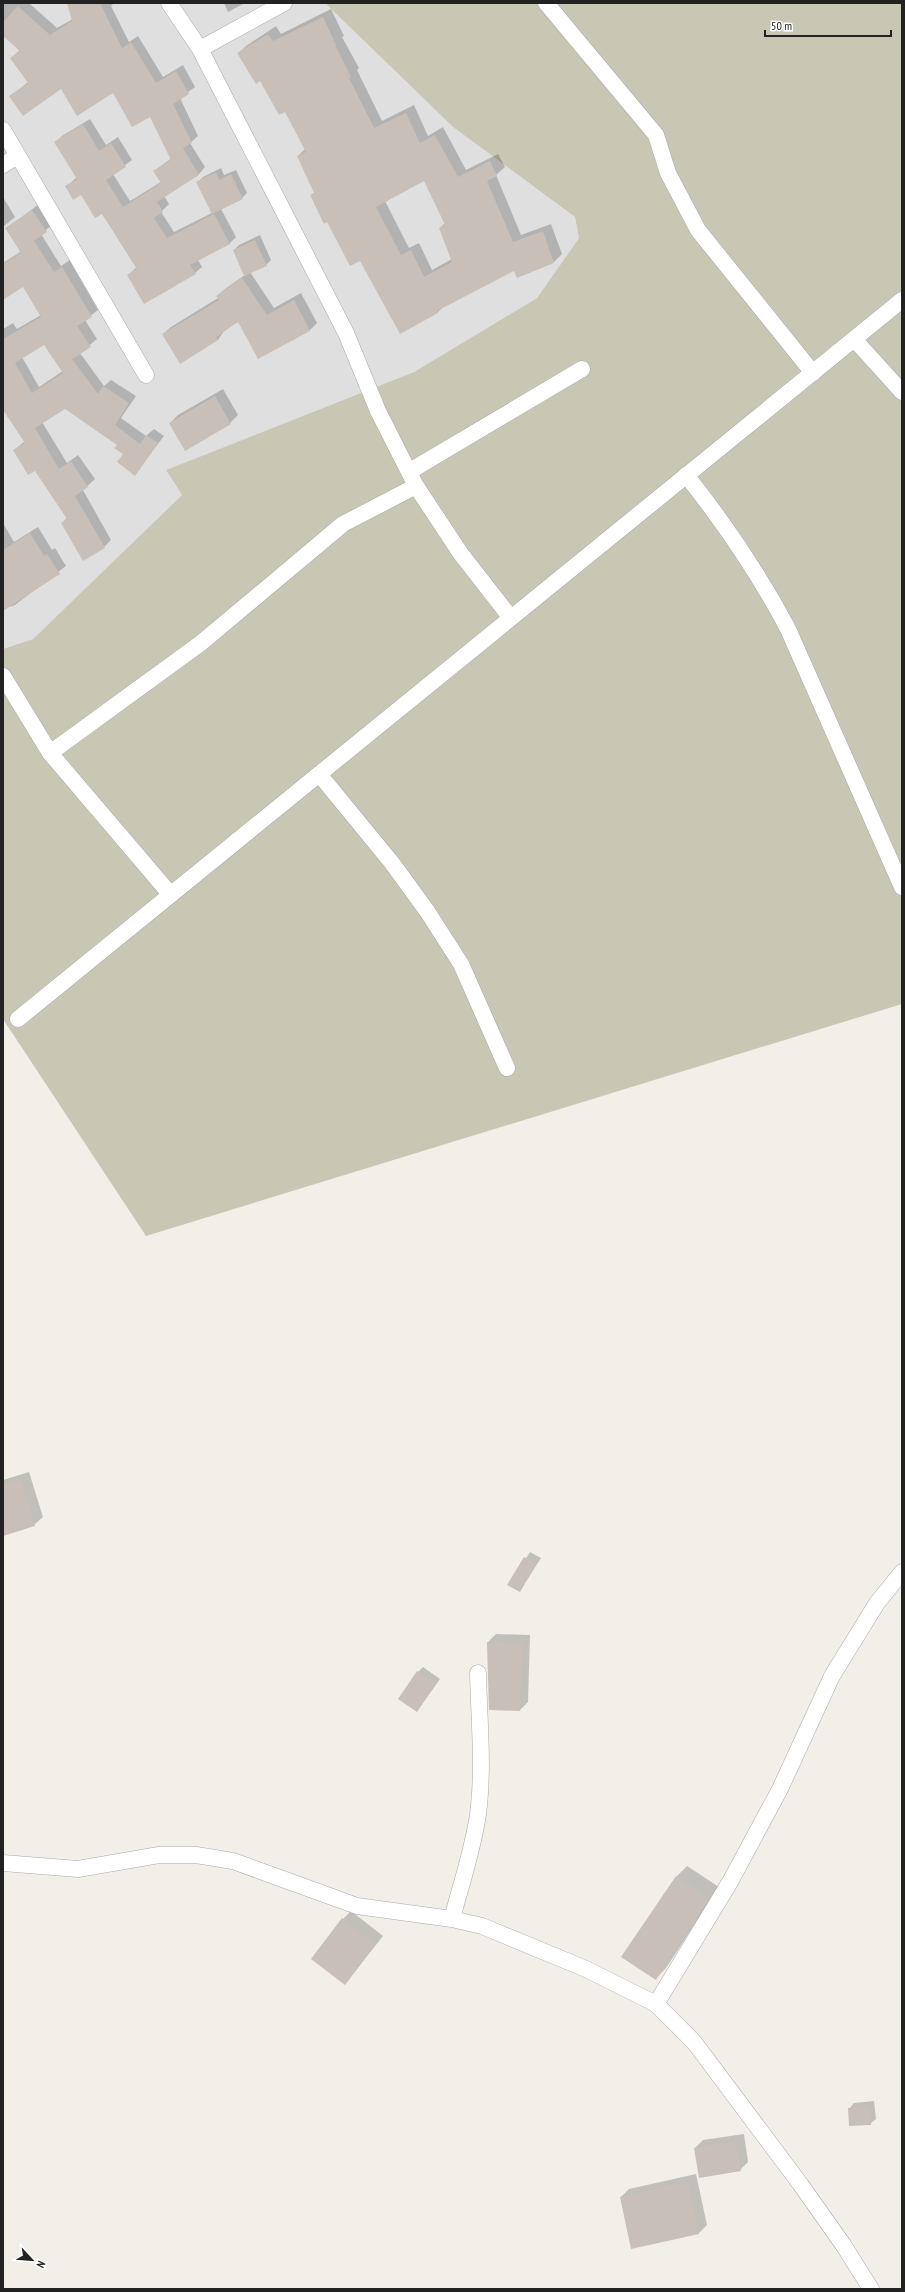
<svg xmlns="http://www.w3.org/2000/svg" width="905" height="2292" font-family="'PT Sans Narrow',sans-serif">
<style>
.residential{fill:#e0dfdf}
.construction{fill:#c7c7b4}
.shadow{fill:#0003;fill-rule:evenodd}
.building{fill:#c7bfb8;fill-rule:evenodd}
.lines{fill:none;stroke-linecap:round;stroke-linejoin:round}
.minor-casing{stroke:#a9a9a9;stroke-width:17}
.minor{stroke:#fff;stroke-width:16}
</style>
<rect width="100%" height="100%" fill="#f2efe9"/>
<path class="residential" d="M3,3H325L453,127L575,217L579,238L537,298L414,372L166,470L182,495L33,639L3,649Z"/>
<path class="construction" d="M325,3H902V1004L146,1236L3,1019V649L33,639L182,495L166,470L414,372L537,298L579,238L575,217L453,127Z"/>
<path class="shadow" d="M3,3H29L57,28L73,19L68,3H114L111,6L129,42L138,36L163,77L183,65L195,87L180,98L198,136L190,143L205,167L199,174L164,196L169,204L161,212L174,232L212,213L198,182L203,177L221,168L224,175L236,170L247,193L242,198L221,209L236,237L229,244L198,260L202,267L195,273L128,275L137,267L102,212L81,194L66,187L77,177L56,142L62,136L90,119L106,145L118,137L132,160L113,174L130,201L161,182L154,171L172,158L150,115L113,92L61,88L11,96L28,82L11,58L20,50L3,34Z
M224,3H245L228,12Z
M331,9L344,36L342,37L359,68L357,70L382,121L414,105L428,136L443,127L466,170L498,154L505,167L496,175L521,235L551,224L562,254L554,262L517,276L515,269L444,306L437,313L361,259L327,221L311,195L315,192L298,156L305,149L286,111L238,54L246,46L276,26L281,34ZM425,179L445,223L440,228L452,259L432,270L419,243L409,248L385,201Z
M3,197L15,217L3,227Z
M39,204L53,224L41,234L61,266L70,260L98,310L85,320L97,339L80,353L104,386L111,380L136,396L121,418L146,436L154,429L164,436L135,474L118,444L65,407L42,422L67,463L78,455L95,479L83,490L111,540L104,547L62,523L67,518L35,469L14,450L25,441L3,408V329L13,323L17,329L41,315L24,285L3,298V263L22,251L6,229ZM45,344L63,371L39,387L22,357Z
M260,235L271,260L266,265L250,272L274,308L301,293L317,323L310,330L258,358L239,321L224,331L218,340L163,334L171,327L218,298L217,296L225,289L245,275L234,250L239,245Z
M223,389L238,415L230,423H170L178,415Z
M3,523L14,542L38,527L52,550L55,548L66,566L15,605L3,609Z
M29,1472L43,1517L34,1525L3,1535V1480Z
M530,1552L541,1558L520,1591L509,1585Z
M496,1634L530,1635L528,1702L520,1710L488,1642Z
M423,1667L440,1679L417,1711L418,1672Z
M687,1866L719,1887L666,1968L655,1979L622,1956L677,1876Z
M351,1911L383,1936L345,1984L343,1919Z
M874,2101L876,2119L870,2124L849,2109L854,2103Z
M744,2134L748,2162L740,2170L695,2148L703,2140Z
M696,2174L707,2225L699,2233L621,2197L629,2189Z"/>
<path class="building" d="M67,3H100L122,48L131,42L156,83L176,71L189,94L173,104L192,143L183,148L199,175L157,202L163,212L154,218L167,238L214,214L230,244L190,265L196,274L144,304L127,275L137,269L102,214L95,218L81,195L73,200L65,186L77,179L54,142L83,124L99,151L111,143L126,167L106,180L123,207L161,183L153,171L171,160L150,117L132,127L113,93L77,116L61,89L23,116L9,96L28,83L10,58L20,51L3,36V22L18,6L50,35L72,21Z
M323,17L336,45H335L351,77L349,78L374,128L406,113L420,143L435,135L458,177L490,161L497,176L487,181L513,242L543,231L554,263L517,278L514,271L437,311L438,313L400,334L360,261L350,266L327,222L324,224L310,195L314,193L297,156L306,152L285,112L279,115L260,81L256,84L237,53L268,34L273,41ZM424,181L445,225L439,228L452,262L424,277L411,250L401,255L376,207Z
M216,172L219,180L231,174L243,199L212,214L196,182Z
M32,210L47,232L34,241L54,272L62,267L92,317L77,326L91,347L72,359L98,394L103,386L129,403L115,425L140,444L146,435L158,443L135,476L117,462L123,454L114,448L117,445L65,409L35,428L59,469L71,461L88,487L75,496L105,548L83,561L61,523L67,519L35,471L28,475L13,450L25,443L3,410V339L41,317L23,287L3,300V264L21,253L5,228ZM44,345L63,373L32,393L15,363Z
M255,240L267,266L244,276L233,250Z
M242,278L267,315L294,300L310,331L258,359L238,322L216,337L218,340L180,364L162,334L219,300L216,296Z
M215,396L231,424L185,451L169,423Z
M30,533L44,556L47,554L60,574L3,611V550Z
M21,1480L35,1526L3,1536V1485Z
M524,1557L536,1564L520,1592L507,1585Z
M487,1642L523,1643L520,1711L489,1710Z
M417,1671L436,1684L417,1712L398,1699Z
M676,1876L709,1898L656,1980L621,1957Z
M342,1918L376,1944L345,1985L311,1959Z
M869,2106L871,2125L849,2126L848,2108Z
M736,2141L741,2171L699,2178L694,2148Z
M688,2181L699,2234L631,2249L620,2197Z"/>
<g class="lines">
<defs>
<path id="minor" d="M169,3L200,49L346,333L378,411L416,486L461,554L511,618
M546,3L656,135L668,173L698,230L813,373
M200,49L284,3
M3,130L146,375
M3,165L17,156
M854,339L902,392
M410,471L582,369
M686,475C725,524 759,574 788,629L902,887
M3,676L50,753L171,895
M50,753L201,643L343,524L416,486
M319,774L392,863L427,911L461,964L507,1068
M18,1019L902,300
M3,1863L78,1869L159,1855H196L233,1861L357,1906L452,1919L482,1926L586,1969L656,2004L694,2042L801,2185L844,2246L871,2289
M452,1919C461,1884 473,1850 478,1814C484,1768 479,1719 478,1673
M656,2004L730,1882L780,1789L832,1676L877,1603L902,1572"/>
</defs>
<use href="#minor" class="minor-casing"/>
<use href="#minor" class="minor"/>
</g>
<rect width="905" height="2292" fill="none" stroke="#222222" stroke-width="8"/>
<g transform="translate(32 2260) rotate(116)" stroke="#ffffff" stroke-width="3" paint-order="stroke">
<path d="M0-3L7 15L0 10L-7 15Z" fill="#222222"/>
<text y="-6" font-size="11" font-weight="bold" text-anchor="middle" fill="#222222">N</text>
</g>
<path d="M765 30v6h126v-6" fill="none" stroke="#222222" stroke-width="2"/>
<text x="771" y="30" font-size="12" fill="#222222" stroke="#ffffff" stroke-width="3" paint-order="stroke">50 m</text>
</svg>
